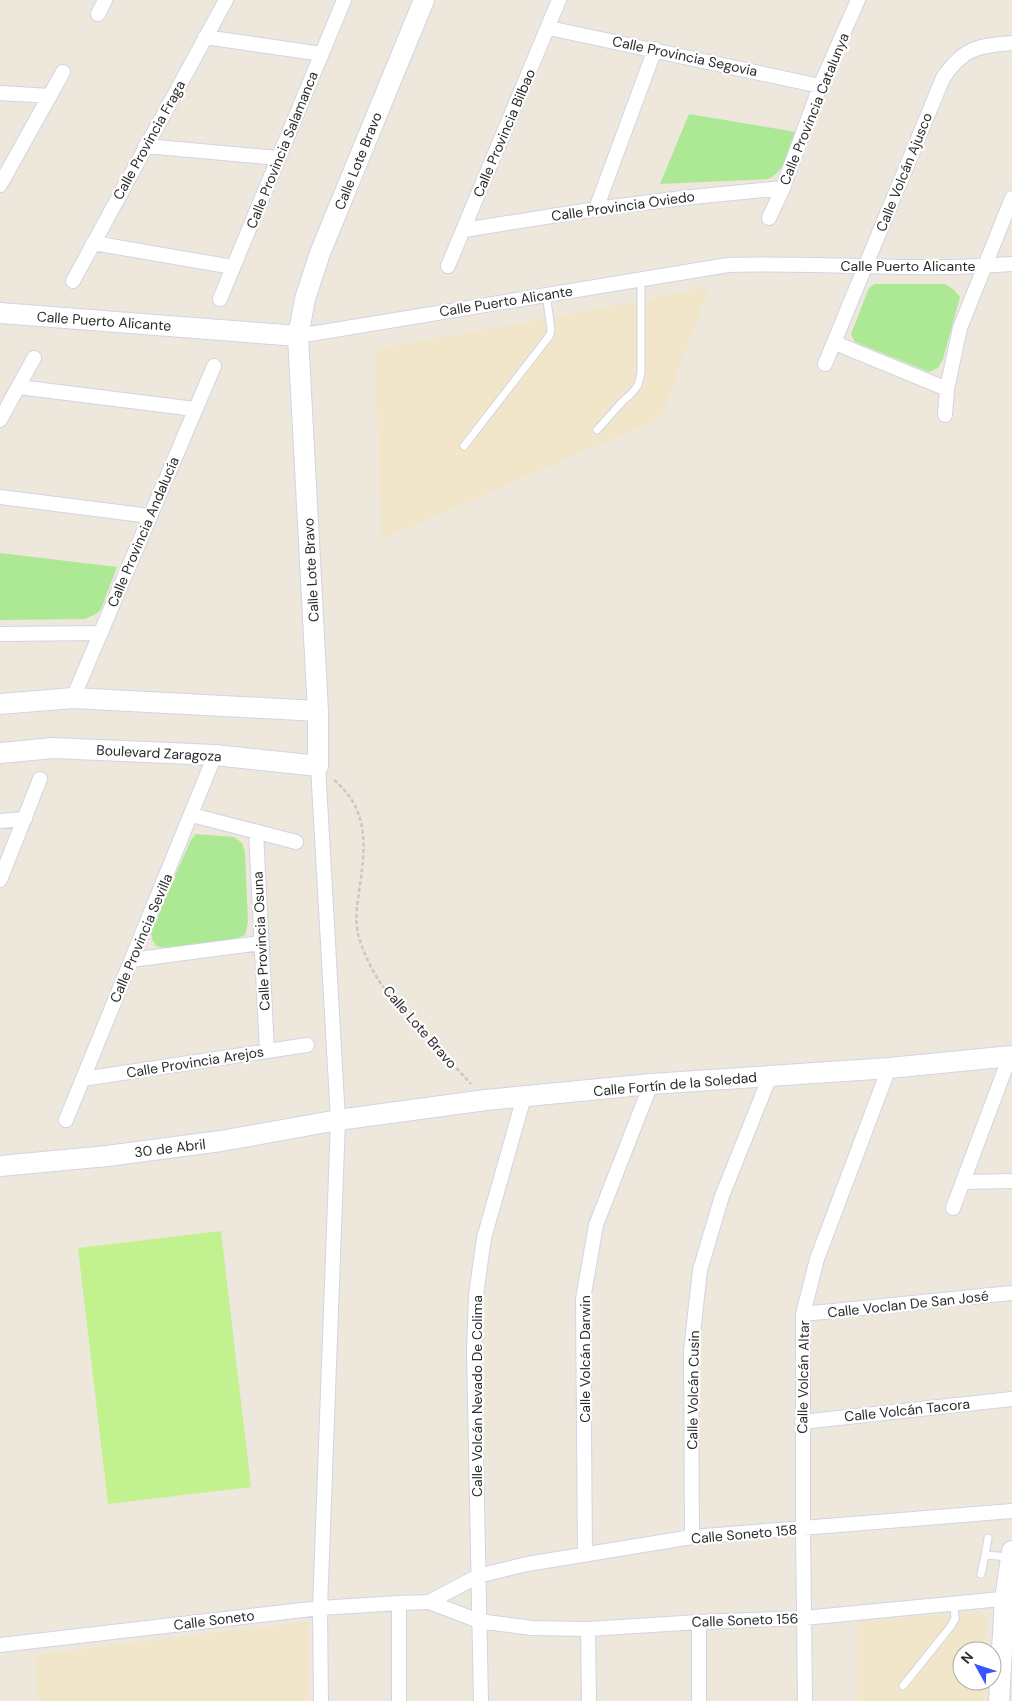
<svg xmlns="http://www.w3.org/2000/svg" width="1012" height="1701" font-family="'DM Sans',sans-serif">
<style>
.education{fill:#f1e6ca}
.grass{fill:#ade994}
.pitch{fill:#c2f18f}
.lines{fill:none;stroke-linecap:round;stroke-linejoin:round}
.lane-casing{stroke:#d1d4e5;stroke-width:9}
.street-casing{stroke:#d1d4e5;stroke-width:16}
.secondary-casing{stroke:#d1d4e5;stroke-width:22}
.path{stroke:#c8c8c8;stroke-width:2.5;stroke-dasharray:4 2.5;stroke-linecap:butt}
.lane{stroke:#fff;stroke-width:7}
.street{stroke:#fff;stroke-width:14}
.secondary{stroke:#fff;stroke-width:20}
.labels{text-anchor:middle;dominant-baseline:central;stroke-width:4.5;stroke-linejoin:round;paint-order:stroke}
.street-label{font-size:14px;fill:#2b2b2b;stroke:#fff}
</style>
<rect width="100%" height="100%" fill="#eee7dc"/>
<path class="education" d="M709,287L661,418L382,539L375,360L379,348L563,316Z
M980,1612L987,1618L986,1651H962V1681H986L985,1701H858L857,1621Z
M310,1621V1701H37L36,1655Z"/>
<path class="grass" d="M689,114L796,132C790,149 786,171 768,179L660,184Z
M875,284H945L953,289L960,297L943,359L938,368L929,372L855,342L851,334L869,288Z
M0,553L117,567L101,609L96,614L85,619L0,620Z
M196,834L234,837L242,843L245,853L248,922L245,935L238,938L169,949L156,946L152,939L151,929L191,840Z"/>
<path class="pitch" d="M221,1231L251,1487L108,1504L78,1248Z"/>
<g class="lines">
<defs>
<path id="lane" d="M597,430L622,402L632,393L638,385L641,373V278
M464,446L550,335L551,329L546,294
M985,1555L988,1538
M981,1574L985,1555L1010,1557
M903,1686L951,1626L955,1619L954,1604"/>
<path id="street" d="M98,14L105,0
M549,28L820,86
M205,37L322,54
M0,93L50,96
M145,146L278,158
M0,185L63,72
M596,209L655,49
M769,218L783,188L820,86L858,0
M464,230L596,209L682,198L783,188
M93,243L233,267
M448,266L559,0
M73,281L226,0
M220,299L344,0
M298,336L728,265C823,262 918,272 1012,264
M835,343L947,389
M825,364L943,78C963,48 977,46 1012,43
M19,387L195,409
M945,415L947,389L960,328L1012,198
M0,420L34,358
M0,497L150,516
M0,634L101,633
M73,698L214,366
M318,766L338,1120L320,1608L321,1701
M192,815L296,842
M0,821L25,819
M256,832L267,1051
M0,880L40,779
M131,960L261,943
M83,1079L307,1045
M66,1120L215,755
M963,1182L1012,1181
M953,1208L1010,1056
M803,1314L1012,1293
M802,1422L1012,1399
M692,1537L691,1351L700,1270L722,1196L770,1076
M585,1555L583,1299L596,1225L651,1084
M429,1602L478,1576L527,1564L692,1537L1012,1511
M399,1603V1701
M699,1622V1701
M588,1629L589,1701
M0,1645L320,1608L399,1603L429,1602L479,1621L532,1628L588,1629L699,1622L804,1618L1012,1598
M481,1701L474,1351L476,1295L484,1238L524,1097
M805,1701L803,1529V1314L817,1259L889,1068"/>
<path id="secondary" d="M0,313L298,336
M0,704L73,698L318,711
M0,753L53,748L215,755L318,766V711L298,336L305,299L320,253L424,0
M0,1166L107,1156L221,1141L338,1120L486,1100L651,1084L889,1068L1012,1056
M999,1701L1005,1599L1012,1551"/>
</defs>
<use href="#lane" class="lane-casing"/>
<use href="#street" class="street-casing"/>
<use href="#secondary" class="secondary-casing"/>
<path class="path" d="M334,780C371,811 365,849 359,892C357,906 355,920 358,934C375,997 430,1038 471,1084"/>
<use href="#lane" class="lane"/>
<use href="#street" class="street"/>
<use href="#secondary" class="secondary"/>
</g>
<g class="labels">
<g class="street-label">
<text transform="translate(685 56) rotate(12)">Calle Provincia Segovia</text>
<text transform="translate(814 109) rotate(-68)">Calle Provincia Catalunya</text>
<text transform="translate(504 133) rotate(-67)">Calle Provincia Bilbao</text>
<text transform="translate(149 140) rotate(-61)">Calle Provincia Fraga</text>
<text transform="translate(282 150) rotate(-68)">Calle Provincia Salamanca</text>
<text transform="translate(358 161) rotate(-68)">Calle Lote Bravo</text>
<text transform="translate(904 172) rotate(-68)">Calle Volcán Ajusco</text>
<text transform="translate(623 206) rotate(-8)">Calle Provincia Oviedo</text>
<text x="908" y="266">Calle Puerto Alicante</text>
<text transform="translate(506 301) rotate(-9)">Calle Puerto Alicante</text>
<text transform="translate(104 321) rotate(4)">Calle Puerto Alicante</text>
<text transform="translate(143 532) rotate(-67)">Calle Provincia Andalucía</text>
<text transform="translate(311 570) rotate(-93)">Calle Lote Bravo</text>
<text transform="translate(159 753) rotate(3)">Boulevard Zaragoza</text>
<text transform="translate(141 938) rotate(-67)">Calle Provincia Sevilla</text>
<text transform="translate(261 941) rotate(-93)">Calle Provincia Osuna</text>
<text transform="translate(420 1027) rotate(49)">Calle Lote Bravo</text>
<text transform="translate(195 1062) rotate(-9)">Calle Provincia Arejos</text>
<text transform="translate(675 1084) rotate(-5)">Calle Fortín de la Soledad</text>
<text transform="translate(170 1148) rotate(-7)">30 de Abril</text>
<text transform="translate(908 1304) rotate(-6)">Calle Voclan De San José</text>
<text transform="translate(585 1359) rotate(-90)">Calle Volcán Darwin</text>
<text transform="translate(803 1377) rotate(-89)">Calle Volcán Altar</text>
<text transform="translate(693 1390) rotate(-89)">Calle Volcán Cusin</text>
<text transform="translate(477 1396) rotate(-90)">Calle Volcán Nevado De Colima</text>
<text transform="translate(907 1410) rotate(-6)">Calle Volcán Tacora</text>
<text transform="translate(744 1534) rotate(-5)">Calle Soneto 158</text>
<text transform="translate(214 1620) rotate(-7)">Calle Soneto</text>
<text transform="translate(745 1620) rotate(-2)">Calle Soneto 156</text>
</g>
</g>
<g transform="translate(977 1666) rotate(310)"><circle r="24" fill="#ffffff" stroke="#aaaaaa"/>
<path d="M0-4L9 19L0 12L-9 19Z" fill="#3853ff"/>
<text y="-8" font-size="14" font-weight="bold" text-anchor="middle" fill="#2b2b2b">N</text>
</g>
</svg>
